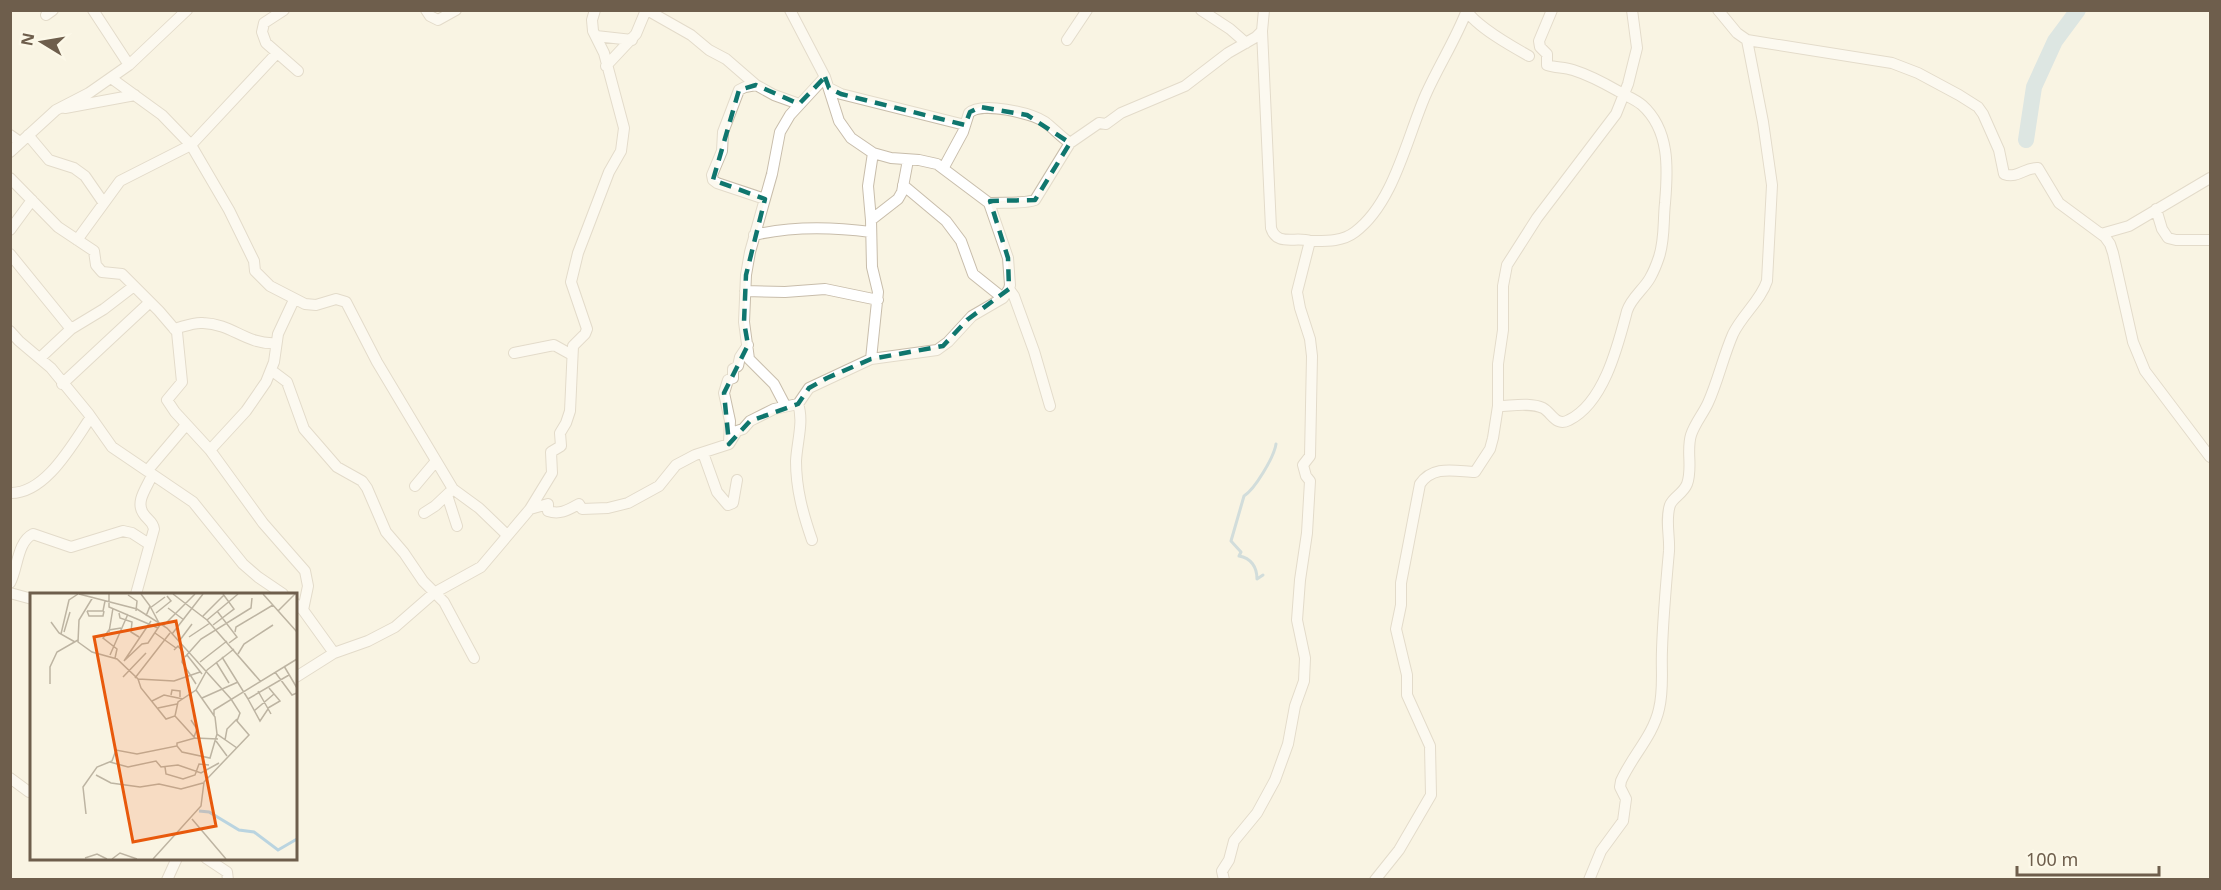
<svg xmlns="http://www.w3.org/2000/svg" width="2221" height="890" font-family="'Noto Sans',sans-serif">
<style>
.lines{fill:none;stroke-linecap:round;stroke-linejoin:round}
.stream{stroke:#a2c1d0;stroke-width:3}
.river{stroke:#bad4e0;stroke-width:16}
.minor-casing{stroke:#c8bdab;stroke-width:12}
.minor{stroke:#fff;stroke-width:10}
.marked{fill:none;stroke:#0f766e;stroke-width:4.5;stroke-dasharray:12 8;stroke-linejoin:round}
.inset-river{fill:none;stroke:#bad4e0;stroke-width:3}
.inset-road{fill:none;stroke:#bdb4a2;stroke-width:1.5}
.view{fill:#e8590c;fill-opacity:0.15;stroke:#e8590c;stroke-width:3}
.inset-edge{fill:none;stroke:#6e5e4c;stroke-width:3}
</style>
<rect width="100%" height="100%" fill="#f9f4e3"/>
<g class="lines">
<path class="stream" d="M1263,575L1257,579C1257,567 1251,558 1239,556L1241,552L1231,541L1244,496C1255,489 1274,457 1276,444"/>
<path class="river" d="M2026,140L2034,87L2055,41L2078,10"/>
<defs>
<path id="minor" d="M93,10L129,65
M284,10L264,23L262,32L266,43L298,71
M426,10L430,16L438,20L456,10
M647,10L691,35L709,50L726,59L756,85
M1201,10L1230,29L1246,43
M1466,10C1477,27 1511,46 1529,56
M1718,10L1737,33L1747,40L1892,63L1918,73L1959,95L1978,107L1983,114L1999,150L2004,174C2018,179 2025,167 2038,168L2059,203L2105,237L2110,244L2113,253L2133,342L2145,371L2210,457
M46,15L53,10
M596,36L632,40
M1067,40L1087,10
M606,66L636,34L646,10
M111,78L162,115L191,145L229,210L254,261L255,271L270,286L305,304L316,305L336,299L346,302L377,362L453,489L479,508L507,535
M829,88L841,94L965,125
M65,108L135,95
M10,135L20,142
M28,135L49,160L74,168L85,176L103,202
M10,152L56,110L89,93L129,65L187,10
M944,167L963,132L969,113C981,101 1031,113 1045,122C1053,128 1061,137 1070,143
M10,178L58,227L94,251L96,265L102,272L122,274L159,311L177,332L182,382L167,400L175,412L210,450L263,523L305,571L308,586L303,610
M903,185L946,221L961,241L973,274L1003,298
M765,199L717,183L713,180L712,175L722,151L723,132L739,90L745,87L756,85L774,95L799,104
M989,203C1002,202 1025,204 1035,200L1070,143L1099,123L1106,124L1121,113L1185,86L1228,53L1256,37L1262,31L1264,10
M2156,209L2162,229L2168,238L2176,240H2210
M871,220L898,199L902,192L908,160
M10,230L32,200
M2101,234L2129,226L2210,178
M754,235C792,226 833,227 871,232
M77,240L120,181L191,145L277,53
M1310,241C1325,241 1342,242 1355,232C1394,203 1407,137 1426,94C1439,65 1456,39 1467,10
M10,254L71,329
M1009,289L1014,296L1034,351L1050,406
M745,291L785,292L825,289L878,300
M174,329C183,327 193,322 203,323C233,324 246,345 276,343
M10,331L19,341L51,368L88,413L112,447L193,502L243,564L258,577L283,594
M514,353L554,345L572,355
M40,358L71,329L104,309L134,286
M871,359L878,292L872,267L871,220L868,186L873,153
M271,370L287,382L304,429L337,467L362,481L367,488L386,532L404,553L423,581L444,602L474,658
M62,384L150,302
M798,404C804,421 797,442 796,461C796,489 803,514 812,540
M785,405L774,384L749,359L744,322L746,275L750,252L772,174L780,132L790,115L825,77
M1498,406C1511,406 1530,402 1543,408C1552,413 1556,427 1569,420C1604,403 1618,345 1627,311C1631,298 1644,289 1650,278C1654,271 1657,263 1659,257C1665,239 1663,221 1665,203C1668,169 1670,130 1642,105C1635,99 1626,96 1618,91C1604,83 1589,75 1573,70C1564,67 1556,68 1547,65V54L1540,47L1539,41L1552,10
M729,443L730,421L724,393L728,380L733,378V369L738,366L740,357L748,345
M210,450L246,411L266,382L274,362L278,334L292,304
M703,453L717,492L728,505L733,503L737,480
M147,471L186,425
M415,486L436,461
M10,493C46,494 73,443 91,417
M447,495L457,526
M530,509L552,473L551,452L561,446L560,433L566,423L570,411L573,346L585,334L587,329L571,282L578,253L588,227L609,172L621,151L624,128L604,53L593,31L592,20L595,10
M424,513L435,506L453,489
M10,583C18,568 17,542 33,534L71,547L123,531L132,533L149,544
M10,593L32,599
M136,594L154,529C153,521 147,520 143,513C135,501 148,486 152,475
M296,604L303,610L334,653
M296,677L334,653L368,641L395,627L434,593L481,567L530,509L548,504V511C560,515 568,510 579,504L582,509L608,508L628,503L659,486L676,465L695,455L729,444L737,431L743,429L750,421L774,409L798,404L809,388L871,359L937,350L948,342L972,316L1003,298L1009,289L1010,285L1008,258L989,203L937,164L919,160L891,158L873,153L851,138L839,121L825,77L790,10
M10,778L29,792L32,791
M206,858L227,872L228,880
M167,880L177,858
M1224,880L1222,871L1229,860L1234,841L1257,813L1275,780L1288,744L1295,706L1304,681L1305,658L1297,620L1300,580L1307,533L1310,481L1306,476L1303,465L1310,456L1312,356L1310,339L1300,308L1297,292L1310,241C1296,236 1277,247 1271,228L1262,31
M1375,880L1399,850L1431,795L1430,746L1407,695V675L1396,629L1401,605V583L1420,484C1433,465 1454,471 1475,472L1490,449L1493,438L1498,406V364L1503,330V286L1507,265L1537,218L1616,114L1628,84L1637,48L1632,10
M1589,880L1601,851L1623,821L1626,799L1620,787L1621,781C1632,756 1653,736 1659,709C1664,689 1661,670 1662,650C1663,617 1666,584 1669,551C1670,536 1665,520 1670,505C1673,497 1683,494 1687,484C1693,468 1686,451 1691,435C1695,423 1703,414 1708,403C1718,381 1723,357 1733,334C1742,315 1761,300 1767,281L1772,185L1763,122L1747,40"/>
</defs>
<use href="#minor" class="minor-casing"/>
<use href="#minor" class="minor"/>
</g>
<path d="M0 0H2221V890H0ZM825,77L829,88L841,94L965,125L970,112L980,107L1027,115L1070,143L1035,200L990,201L1008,258L1009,289L967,320L943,346L871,359L827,378L809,388L798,404L750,421L729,444L724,393L748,345L744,322L746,275L765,199L713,180L739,90L756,85L799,104Z" fill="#f9f4e3" fill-opacity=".55" fill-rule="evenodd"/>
<path class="marked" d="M825,77L829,88L841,94L965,125L970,112L980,107L1027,115L1070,143L1035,200L990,201L1008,258L1009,289L967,320L943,346L871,359L827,378L809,388L798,404L750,421L729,444L724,393L748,345L744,322L746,275L765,199L713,180L739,90L756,85L799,104Z"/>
<g transform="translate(30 593)">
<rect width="267" height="267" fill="#f9f4e3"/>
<path class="inset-river" d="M169,218L179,219L209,237L224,239L248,257L267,246"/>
<path class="inset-road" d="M49,1L107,16L137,35L201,106L210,120L207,128L219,142L174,189L171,213L123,266M79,1V14L128,35M111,1L120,13L116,23M143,1L177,27L231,89M233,1L267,39M98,2L107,8L106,18M63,4L49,27L48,49L62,59L87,66L108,86L111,95L136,126L145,123L148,109L166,97L177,77M120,15L135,4M138,15L154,27M57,18H73L75,8M57,18L59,23H73L74,18M187,18L207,44L199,50M248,18L265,1M89,20L90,25L102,29L101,39L109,44M126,20L141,8L137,3M173,23L194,2M177,27L208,1M21,29L29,40L45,49M183,32L204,16L193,1M133,33L165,1M34,39L40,19M79,39L83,15M205,39L206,34L243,12M125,40L146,55M31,41L39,7L48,1M142,41L173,1M159,44L180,30M150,47L162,31M144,57L148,53L153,59L152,69L166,91M208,61L214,51L243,32M80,62L98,21M157,62L172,81M155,64L171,46L221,15L222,5M192,64L218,106L259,82M85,65L87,56L73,45L79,37L91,35M95,67L112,51L118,50L130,32L120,13M94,68L121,28M170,69L197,48M186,69L199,90M254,73L267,95M177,77L204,56M245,79L262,102L267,100M93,84L116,60M105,85L140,40M108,86L144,88L170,79M20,91V74L27,59L48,47M166,97L185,124L187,141L207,155M228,98L241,121M141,102L142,97L150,98V104M172,105L208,89M218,106L230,128L238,116M122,108L134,102L153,106M128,115L147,111M238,115L250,108L239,95M224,118L244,101M145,123L165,145L188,146M184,123V117L267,66M161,127L167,136L164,144M195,147L197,136L207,126M186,148L197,163M147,153L152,159L180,165L187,141M80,169L98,174L126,168L131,174L148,172L171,180L189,170M135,174L136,181L153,186L165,182L169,171L179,172M66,182L81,190L110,194L129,191L151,196L173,190M56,221L53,194L67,174L82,168L86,157L107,161L147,153V150L165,145M162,226L196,266M55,265L67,261L77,266M82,266L90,260L107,266"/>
<path class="view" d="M146,28L186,233L103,249L64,44Z"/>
<rect width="267" height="267" class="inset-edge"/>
</g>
<rect width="2221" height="890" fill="none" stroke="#6e5e4c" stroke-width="24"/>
<g transform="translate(42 42) rotate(281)" stroke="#fcf8e8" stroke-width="4.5" paint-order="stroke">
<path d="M0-4.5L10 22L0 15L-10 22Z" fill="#6e5e4c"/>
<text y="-9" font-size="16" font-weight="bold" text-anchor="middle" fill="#6e5e4c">N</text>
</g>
<path d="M2017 866v9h142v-9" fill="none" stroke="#6e5e4c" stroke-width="3"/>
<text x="2026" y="866" font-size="18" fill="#6e5e4c" stroke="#fcf8e8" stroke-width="4.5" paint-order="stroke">100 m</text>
</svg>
